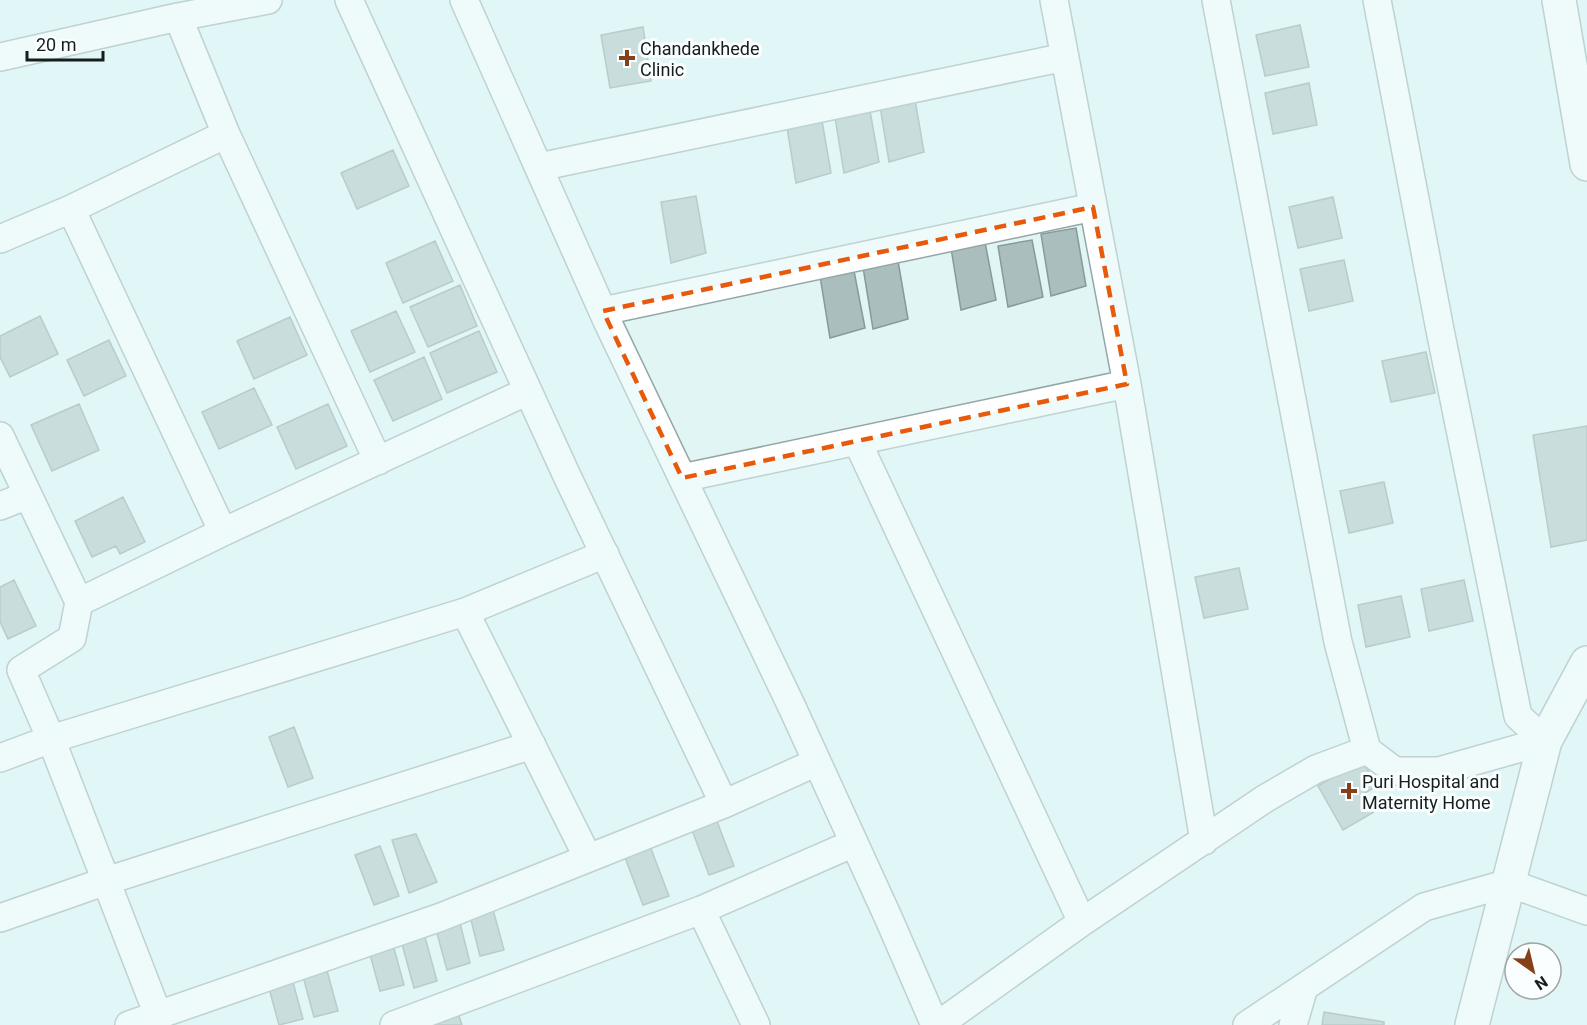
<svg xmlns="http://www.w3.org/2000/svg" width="1587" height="1025" font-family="Roboto,sans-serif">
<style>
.building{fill:#abbebe;stroke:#879999;stroke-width:1.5}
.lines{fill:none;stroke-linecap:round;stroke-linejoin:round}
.minor-casing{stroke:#94a7a7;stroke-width:30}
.tertiary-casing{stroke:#94a7a7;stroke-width:36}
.minor{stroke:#fff;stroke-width:27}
.tertiary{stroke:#fff;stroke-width:33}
.marked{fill:none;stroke:#e8590c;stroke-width:4.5;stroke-dasharray:12 8;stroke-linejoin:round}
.poi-dot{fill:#853f19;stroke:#fafefe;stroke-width:2}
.labels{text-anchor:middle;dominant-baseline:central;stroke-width:6;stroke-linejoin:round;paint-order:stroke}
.poi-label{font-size:18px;fill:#161d1d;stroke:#fafefe;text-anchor:start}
</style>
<rect width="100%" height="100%" fill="#e1f5f5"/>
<path class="building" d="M1300,25L1309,67L1265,76L1256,35Z
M643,27L651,81L610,88L601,35Z
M1309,83L1317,125L1273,134L1265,93Z
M914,94L924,152L889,162L879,100Z
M869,105L879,162L844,173L834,111Z
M821,115L831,173L796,183L786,121Z
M393,150L409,186L357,209L341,173Z
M696,196L706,253L671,263L661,202Z
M1333,197L1342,238L1298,248L1289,207Z
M1076,228L1086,286L1051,296L1041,234Z
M1032,240L1043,297L1008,307L998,246Z
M435,241L453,281L403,303L386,263Z
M985,242L996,300L961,310L951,248Z
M1344,260L1353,301L1309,311L1300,269Z
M898,261L908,319L873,329L863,267Z
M854,271L865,328L830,338L820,276Z
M460,285L477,326L428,347L410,307Z
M396,311L415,352L370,372L351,331Z
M40,316L58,354L10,377L0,357V336Z
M290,317L307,355L254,379L237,341Z
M479,331L497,372L447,393L430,353Z
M109,340L126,376L84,396L67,360Z
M1426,352L1435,393L1391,402L1382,361Z
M424,357L442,399L393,421L374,380Z
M254,388L272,425L219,449L202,412Z
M79,404L99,450L52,471L31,425Z
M328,404L347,446L296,469L277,427Z
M1587,426V540L1551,547L1533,435Z
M1384,482L1393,523L1349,533L1340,491Z
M123,497L145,542L120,554L116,546L92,557L75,521Z
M1239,568L1248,609L1204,618L1195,577Z
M14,580L36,626L8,639L0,622V587Z
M1464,580L1473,621L1429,631L1421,589Z
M1401,596L1410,637L1366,647L1358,605Z
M294,727L313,778L288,787L269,737Z
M1362,760L1377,786L1363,794L1374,812L1343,830L1318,786Z
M715,816L734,866L709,875L690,825Z
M416,834L437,882L409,893L392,840Z
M380,846L399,896L374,905L355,855Z
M650,846L669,896L643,905L624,855Z
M492,906L504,950L480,956L469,912Z
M459,919L470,963L447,970L435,926Z
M425,937L437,981L414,988L402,944Z
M392,941L404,985L380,991L368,947Z
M326,967L338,1011L314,1017L302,973Z
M291,975L303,1019L279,1025L267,981Z
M457,1010L462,1025H433L431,1020Z
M1324,1012L1384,1022V1025H1322Z"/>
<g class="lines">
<defs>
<path id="minor" d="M349,0L567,476L724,804
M464,0L607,321L792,707L888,917L935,1025
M1054,0L1127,384L1204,841
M1216,0L1338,642L1367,750
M0,57L178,17
M226,134L178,17L268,0
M539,167L1065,57
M71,209L223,532
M0,239L71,209L226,134L378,461
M603,311L1093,207
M0,436L79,602L223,532L528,391
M857,441L1082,922
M682,478L1127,384
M0,506L28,495
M0,758L51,739L21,670L72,638L79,602
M588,858L465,612L605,554
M701,910L756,1025
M0,918L106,881L532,745
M158,1015L51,739L465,612
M129,1025L441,917L724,804L817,762
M394,1025L701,910L854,843
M938,1025L1082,922L1266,798L1316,769L1367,750L1395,771H1439L1545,741L1518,716L1440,330L1377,0
M1247,1025L1424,907L1509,883L1587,911
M1293,1025L1304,987"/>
<path id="tertiary" d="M1559,0L1587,164
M1472,1025L1545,741L1587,663"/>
</defs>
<use href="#minor" class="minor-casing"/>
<use href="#tertiary" class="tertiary-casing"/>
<use href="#minor" class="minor"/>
<use href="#tertiary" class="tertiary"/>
</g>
<path d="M0 0H1587V1025H0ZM1093,207L1127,384L682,478L603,311Z" fill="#e1f5f5" fill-opacity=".55" fill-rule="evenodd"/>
<path class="marked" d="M1093,207L1127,384L682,478L603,311Z"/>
<g class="poi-dot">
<path d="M624 49h6v6h6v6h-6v6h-6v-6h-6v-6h6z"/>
<path d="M1346 782h6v6h6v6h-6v6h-6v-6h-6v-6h6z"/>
</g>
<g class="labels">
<g class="poi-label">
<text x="640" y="48">Chandankhede<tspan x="640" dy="21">Clinic</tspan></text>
<text x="1362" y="781">Puri Hospital and<tspan x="1362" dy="21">Maternity Home</tspan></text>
</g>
</g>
<g transform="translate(1533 971) rotate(146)"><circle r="28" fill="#fafefe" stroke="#9fa4a4" stroke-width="1.5"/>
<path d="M0-4.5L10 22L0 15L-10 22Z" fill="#853f19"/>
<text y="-9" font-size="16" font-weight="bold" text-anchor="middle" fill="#161d1d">N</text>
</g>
<path d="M27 51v9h76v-9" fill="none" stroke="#161d1d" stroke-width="3"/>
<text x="36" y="51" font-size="18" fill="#161d1d" stroke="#fafefe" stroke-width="4.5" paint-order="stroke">20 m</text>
</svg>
